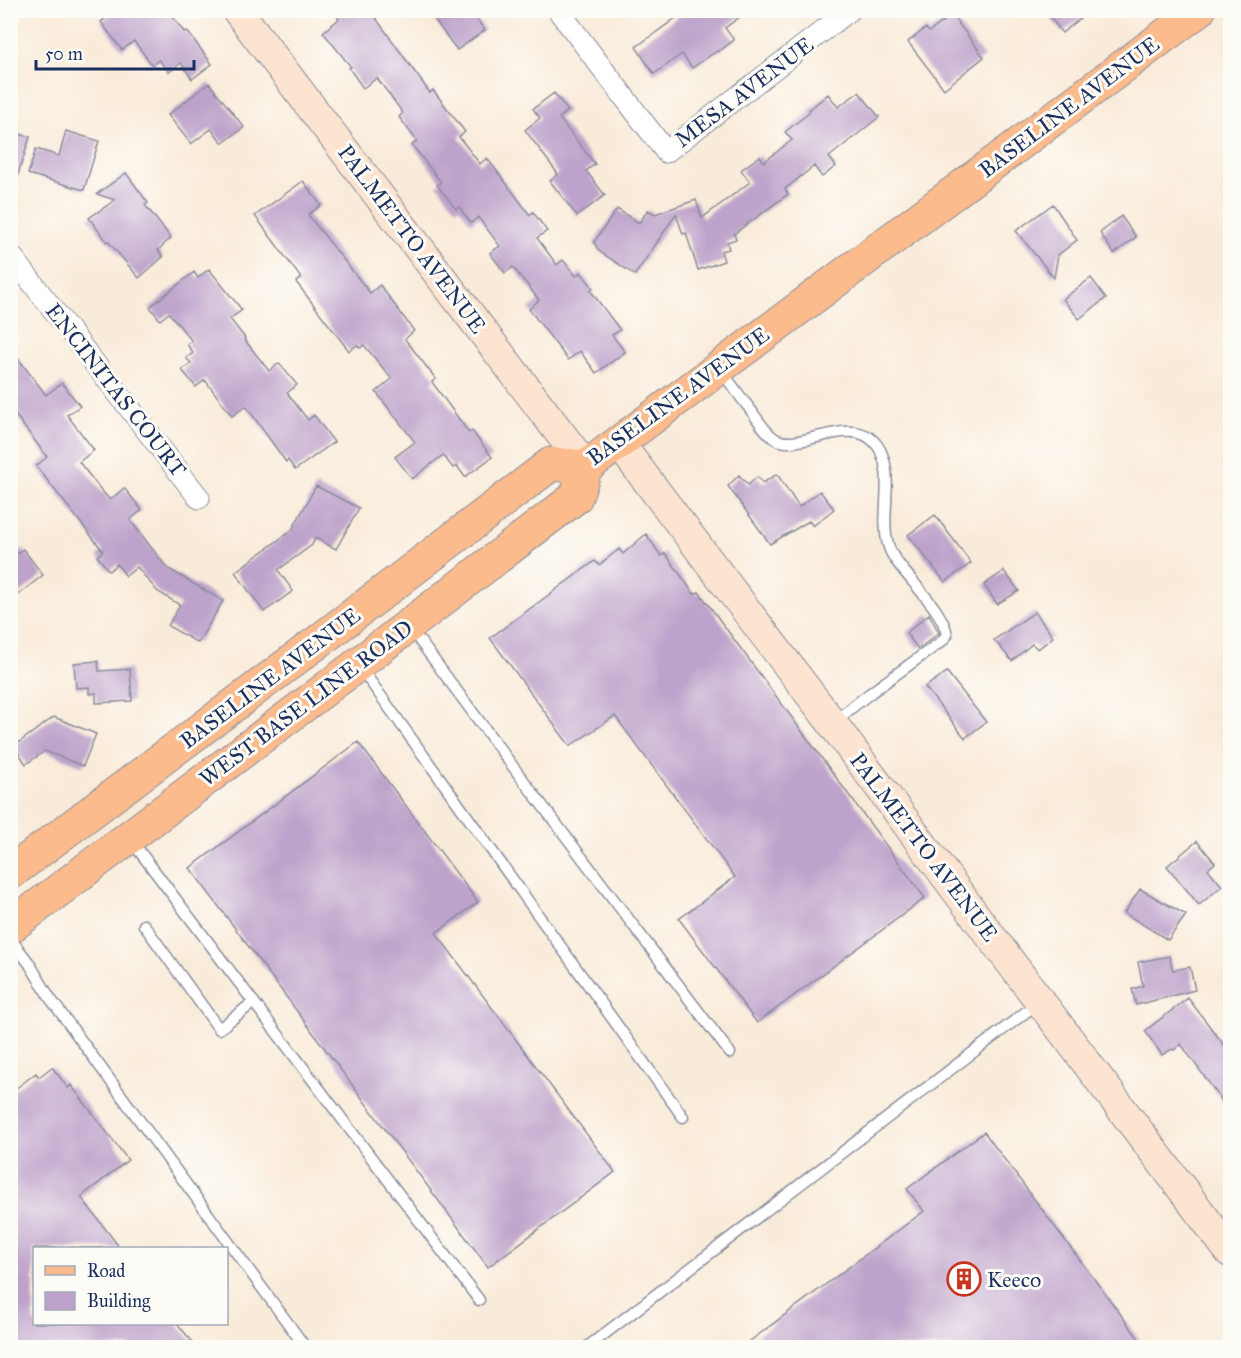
<svg xmlns="http://www.w3.org/2000/svg" width="1241" height="1358" font-family="'IM FELL Great Primer',serif">
<style>
.building{fill:#bda3cb}
.lines{fill:none;stroke-linecap:round;stroke-linejoin:round}
.lane-casing{stroke:#8a8d9c;stroke-width:13}
.street-casing{stroke:#8a8d9c;stroke-width:23}
.secondary-casing{stroke:#8a8d9c;stroke-width:32}
.primary-casing{stroke:#8a8d9c;stroke-width:35}
.lane{stroke:#fff;stroke-width:10}
.street{stroke:#fff;stroke-width:21}
.secondary{stroke:#fde4d1;stroke-width:30}
.primary{stroke:#fbbb8c;stroke-width:33}
.labels{text-anchor:middle;dominant-baseline:central;stroke-width:6;stroke-linejoin:round;paint-order:stroke}
.street-label{font-size:22px;fill:#1b2f5e;stroke:#fdfcf7}
.poi-label{font-size:22px;fill:#1b2f5e;stroke:#fdfcf7;text-anchor:start}
</style>
<rect width="100%" height="100%" fill="#fdfcf7"/>
<filter id="ink" filterUnits="userSpaceOnUse"><feTurbulence type="fractalNoise" baseFrequency=".0167" numOctaves="2"/><feDisplacementMap in="SourceGraphic" scale="12" xChannelSelector="R" yChannelSelector="G"/><feConvolveMatrix kernelMatrix="1 2 1 2 8 2 1 2 1" color-interpolation-filters="sRGB"/></filter>
<filter id="wash" filterUnits="userSpaceOnUse"><feTurbulence type="fractalNoise" baseFrequency=".008" numOctaves="4" result="noise"/><feDisplacementMap in="SourceGraphic" scale="24" xChannelSelector="R" yChannelSelector="G"/><feGaussianBlur stdDeviation="1.35" result="paint"/><feColorMatrix in="noise" values="0 0 0 0 0 0 0 0 0 0 0 0 0 0 0 0 0 1.4 0 .05"/><feComposite in="paint" operator="in"/></filter>
<g filter="url(#wash)">
<rect width="100%" height="100%" fill="#f9ebd9"/>
<g id="blocks">
<path class="building" d="M116,10H168L184,32L187,31L212,64L192,79L181,63L169,72L159,60L152,65L134,41L122,50L101,22Z
M333,10H370L430,93L433,90L465,132L459,137L480,164L487,158L530,215L533,212L547,231L537,238L557,265L563,260L576,276L581,272L593,288L590,290L620,330L612,335L625,352L596,373L580,351L568,360L529,309L539,300L513,267L505,273L490,253L500,246L478,217L471,223L459,207L456,209L437,185L441,182L412,145L417,141L399,117L403,113L377,78L363,88L349,68L351,67L323,32L339,19Z
M427,10H470L485,30L457,50Z
M687,10H749L725,28L734,40L718,52L717,51L692,68L682,54L654,74L636,47Z
M1045,10H1091L1062,33Z
M952,15L984,57L944,89L908,42L926,28L929,32Z
M209,83L244,127L223,143L211,129L191,144L168,115Z
M859,92L879,117L829,157L836,166L822,177L814,166L785,189L788,194L734,234L736,239L727,242L729,249L721,251L724,261L698,270L686,233L683,234L676,214L635,275L599,251L594,242L617,209L639,223L648,210L655,214L696,200L702,218L750,182L741,170L760,156L764,162L792,140L785,132L810,112L809,110L828,94L838,107Z
M554,93L568,111L559,118L595,164L586,171L605,195L577,216L550,181L558,174L525,130L540,118L533,109Z
M10,131L30,137L14,187L10,186Z
M66,131L99,141L84,190L28,174L36,149L59,156Z
M126,173L148,203L145,205L171,238L158,250L163,257L139,278L108,241L107,242L89,218L115,200L97,194Z
M303,181L321,205L308,215L370,293L380,285L414,331L405,339L436,379L432,382L469,433L472,431L492,457L465,477L457,466L453,468L443,455L412,479L395,457L415,442L376,392L392,379L364,345L360,348L357,345L349,351L296,282L301,278L255,216Z
M1053,204L1077,240L1058,255L1054,278L1016,231Z
M1121,216L1136,237L1114,254L1100,233Z
M209,269L242,310L230,319L245,338L244,339L269,371L279,363L297,385L287,393L308,420L314,415L334,442L295,470L288,460L286,462L246,406L232,416L205,380L196,387L182,370L191,363L186,358L193,353L187,344L192,341L169,313L160,320L150,307L194,272L198,278Z
M1091,278L1106,298L1079,319L1063,299Z
M10,348L46,395L62,383L80,406L67,415L94,450L79,462L101,490L110,500L124,488L142,510L130,520L167,568L223,601L198,643L168,626L180,605L157,591L137,567L126,576L117,564L109,571L97,556L103,551L36,466L47,457L10,408Z
M777,474L799,507L820,491L834,509L813,526L809,521L770,544L728,486L739,475L748,485L757,477L763,483Z
M316,486L359,508L336,549L315,538L312,545L278,570L293,591L264,612L235,572L292,530Z
M935,515L971,563L945,582L908,535Z
M646,534L661,556L665,553L694,594L699,592L925,898L757,1023L679,919L735,877L615,716L570,746L490,638L595,561L599,565L619,549L623,554Z
M23,549L43,575L10,601V559Z
M1004,571L1019,591L997,604L984,585Z
M1035,612L1053,637L1038,649L1032,644L1012,661L994,640Z
M929,614L939,633L918,649L906,633Z
M98,661L99,671L130,669L132,701L96,703V693L89,694V687L76,688L74,663Z
M947,672L986,722L965,738L925,687Z
M54,717L96,734L83,766L45,751L26,764L14,746Z
M358,742L478,902L436,933L615,1172L488,1267L190,868Z
M1197,841L1215,863L1208,869L1222,886L1199,905L1167,866Z
M1140,889L1186,915L1168,940L1124,913Z
M1169,956L1173,970L1190,967L1195,990L1136,1005L1132,989L1143,986L1138,962Z
M1188,998L1230,1053V1112L1181,1044L1174,1050L1172,1049L1162,1055L1145,1031Z
M52,1067L68,1088L71,1085L128,1160L81,1197L120,1248H34V1323H177L196,1347H10V1093L36,1073L39,1077Z
M984,1132L1145,1347H742L924,1211L907,1189Z"/>
</g>
</g>
<g filter="url(#ink)">
<use href="#blocks" fill-opacity="0" stroke="#8a8d9c" stroke-width="1.5"/>
<g class="lines">
<defs>
<path id="lane" d="M721,370C731,384 742,399 753,413C759,422 765,432 774,438C797,455 852,411 877,445C899,476 874,525 893,556C907,579 943,609 947,635L942,641L869,694L835,721
M411,629L514,768L730,1053
M360,667L683,1117
M131,840L479,1300
M144,925L219,1029L254,1002
M10,938L29,963L50,998L306,1348
M586,1348L1039,1002"/>
<path id="street" d="M558,10L666,152L850,10
M10,254L199,498"/>
<path id="secondary" d="M237,10L586,467
M618,442L832,723L977,918L1230,1252"/>
<path id="primary" d="M10,873L319,641L551,464L586,467L1199,10
M10,927L348,672L576,497L586,467"/>
</defs>
<use href="#lane" class="lane-casing"/>
<use href="#street" class="street-casing"/>
<use href="#secondary" class="secondary-casing"/>
<use href="#primary" class="primary-casing"/>
<use href="#lane" class="lane"/>
<use href="#street" class="street"/>
<use href="#secondary" class="secondary"/>
<use href="#primary" class="primary"/>
</g>
</g>
<defs>
<symbol id="building-ring" viewBox="-11 -11 22 22"><circle r="9.5" fill="#fdfcf7" stroke="#c8321e" stroke-width="1.5"/><path d="M-4-6H4V6H1V3H-1V6H-4ZM-2.5-4.3h1.7v1.8h-1.7ZM.8-4.3h1.7v1.8H.8ZM-2.5-1h1.7V.8h-1.7ZM.8-1h1.7V.8H.8Z" fill="#c8321e"/></symbol>
</defs>
<g fill-rule="evenodd">
<use href="#building-ring" x="945" y="1260" width="38" height="38"/>
</g>
<g class="labels">
<g class="street-label">
<text transform="translate(744 92) rotate(-37)">MESA AVENUE</text>
<text transform="translate(1069 107) rotate(-37)">BASELINE AVENUE</text>
<text transform="translate(412 239) rotate(53)">PALMETTO AVENUE</text>
<text transform="translate(116 390) rotate(52)">ENCINITAS COURT</text>
<text transform="translate(678 396) rotate(-36)">BASELINE AVENUE</text>
<text transform="translate(270 678) rotate(-37)">BASELINE AVENUE</text>
<text transform="translate(306 703) rotate(-37)">WEST BASE LINE ROAD</text>
<text transform="translate(924 847) rotate(53)">PALMETTO AVENUE</text>
</g>
<g class="poi-label">
<text x="987" y="1279">Keeco</text>
</g>
</g>
<rect width="1241" height="1358" fill="none" stroke="#fdfcf7" stroke-width="36"/>
<rect x="33" y="1247" width="195" height="78" fill="#fdfcf7" stroke="#a3aaba" stroke-width="1.5"/>
<rect x="45" y="1266" width="30" height="9" fill="#fbbb8c" stroke="#a3aaba" stroke-width="1.5"/>
<text x="87" y="1277" font-size="18" fill="#1b2f5e">Road</text>
<rect x="45" y="1292" width="30" height="18" fill="#bda3cb" stroke="#a3aaba" stroke-width="1.5"/>
<text x="87" y="1307" font-size="18" fill="#1b2f5e">Building</text>
<path d="M36 60v9h158v-9" fill="none" stroke="#1b2f5e" stroke-width="3"/>
<text x="45" y="60" font-size="18" fill="#1b2f5e" stroke="#fdfcf7" stroke-width="4.5" paint-order="stroke">50 m</text>
</svg>
